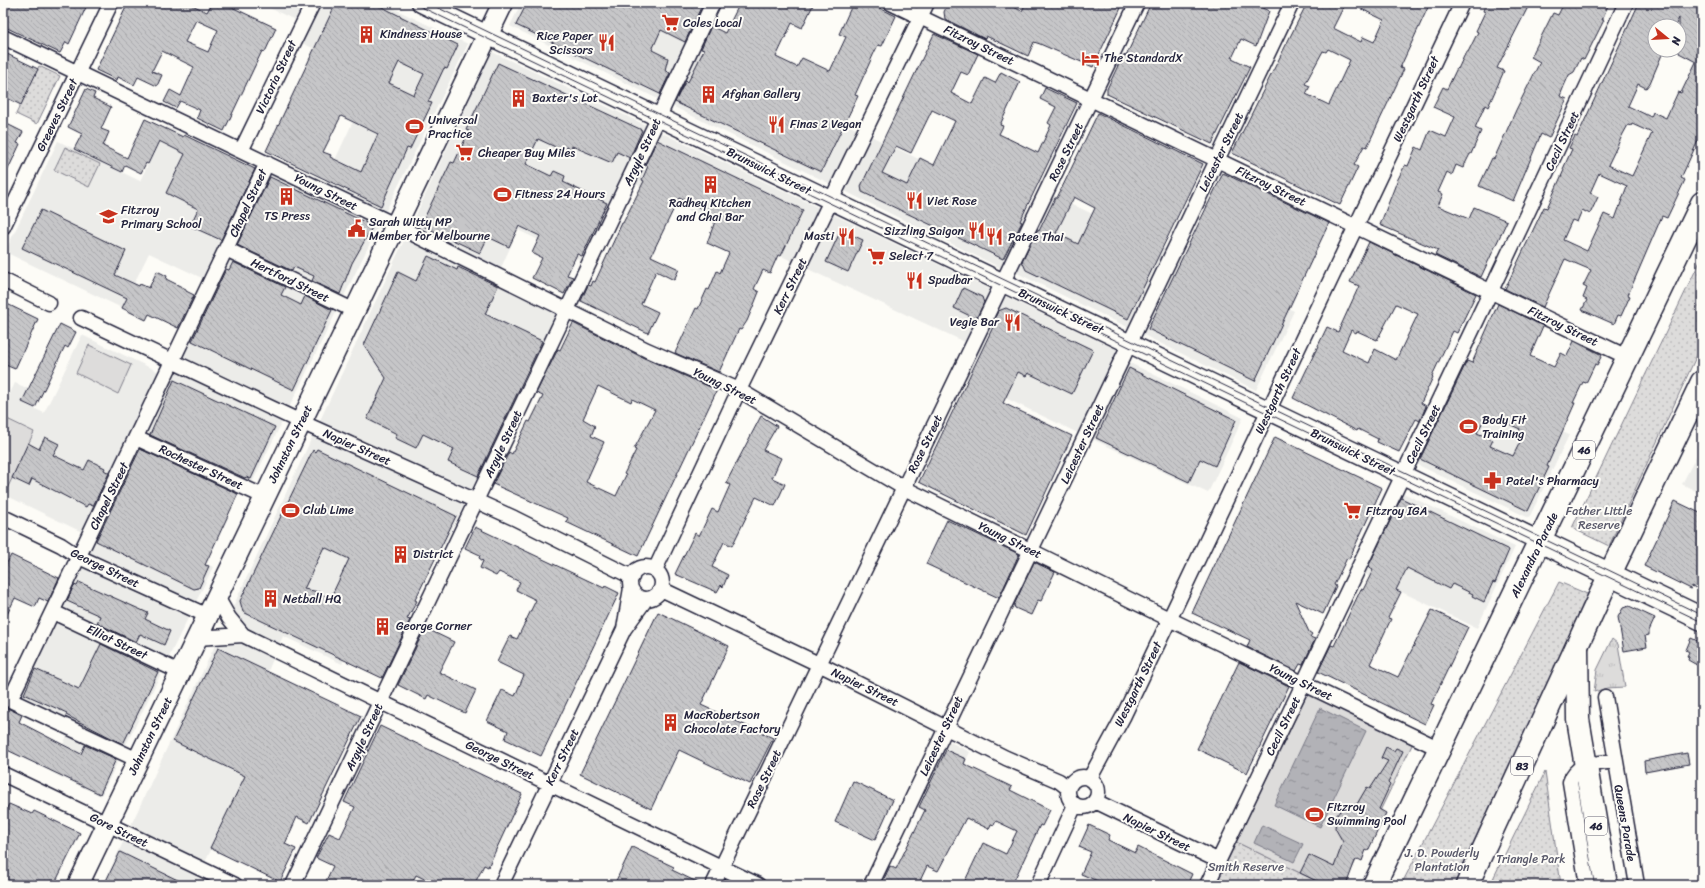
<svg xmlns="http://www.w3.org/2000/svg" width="1705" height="888" font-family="Sriracha,sans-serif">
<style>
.built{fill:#ecece9}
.grass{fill:url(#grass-tufts);stroke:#807f8b}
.park{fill:url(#park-dots);stroke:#807f8b}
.garden{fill:#dddcdb;stroke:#807f8b}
.water{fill:url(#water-ripples);stroke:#787885}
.building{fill:url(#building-back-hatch);stroke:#22223b;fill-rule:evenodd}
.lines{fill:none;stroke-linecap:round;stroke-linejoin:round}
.minor-casing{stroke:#22223b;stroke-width:17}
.tertiary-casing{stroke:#22223b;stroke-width:21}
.secondary-casing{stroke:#22223b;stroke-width:23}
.primary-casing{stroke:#22223b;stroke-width:25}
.trunk-casing{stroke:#22223b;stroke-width:25}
.minor{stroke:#fdfcf7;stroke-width:14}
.tertiary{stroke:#fdfcf7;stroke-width:18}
.secondary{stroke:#fdfcf7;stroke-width:20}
.primary{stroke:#fdfcf7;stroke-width:22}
.trunk{stroke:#fdfcf7;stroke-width:22}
.tram{stroke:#22223b;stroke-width:1}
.labels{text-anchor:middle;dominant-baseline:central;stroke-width:4;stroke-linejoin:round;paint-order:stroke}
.shield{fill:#fdfcf7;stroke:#646373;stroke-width:1}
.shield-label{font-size:11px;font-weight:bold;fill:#22223b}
.poi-label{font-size:12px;fill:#22223b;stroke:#fdfcf7;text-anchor:start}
.street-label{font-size:12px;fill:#22223b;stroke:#fdfcf7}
.park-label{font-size:12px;fill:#5a5a6b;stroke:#fdfcf7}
</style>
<defs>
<pattern id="grass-tufts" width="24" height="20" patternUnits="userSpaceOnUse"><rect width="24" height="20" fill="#dddcdb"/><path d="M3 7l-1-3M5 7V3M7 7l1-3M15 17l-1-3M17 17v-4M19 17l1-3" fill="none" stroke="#bdbcbd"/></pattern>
<pattern id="park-dots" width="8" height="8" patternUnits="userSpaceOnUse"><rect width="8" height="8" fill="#dddcdb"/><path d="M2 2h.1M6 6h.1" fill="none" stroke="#bdbcbd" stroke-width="1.8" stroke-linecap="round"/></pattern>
<pattern id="water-ripples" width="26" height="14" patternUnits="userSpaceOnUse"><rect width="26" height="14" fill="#b2b2b7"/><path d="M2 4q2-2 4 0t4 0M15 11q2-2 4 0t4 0" fill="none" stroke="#909096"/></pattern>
<pattern id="building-back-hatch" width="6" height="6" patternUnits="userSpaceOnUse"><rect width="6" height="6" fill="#c6c6c8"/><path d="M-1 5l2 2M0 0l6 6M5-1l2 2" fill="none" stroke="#aaaaad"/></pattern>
</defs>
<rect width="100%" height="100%" fill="#fdfcf7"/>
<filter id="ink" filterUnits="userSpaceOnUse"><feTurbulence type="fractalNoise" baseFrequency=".025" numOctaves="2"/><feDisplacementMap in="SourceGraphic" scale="8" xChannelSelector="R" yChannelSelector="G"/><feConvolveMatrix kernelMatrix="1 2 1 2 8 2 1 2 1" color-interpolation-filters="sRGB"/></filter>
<g filter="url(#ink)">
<path class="built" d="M259,3H382L468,44L252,483L145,435L270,173L318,196L374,77L302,43L310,27Z
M521,3H705L685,47L1029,212L1003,269L510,26Z
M492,52L1122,352L1082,435L964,378L978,348L812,271L625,179L582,261L518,230L500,270L564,301L444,545L385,515L383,580L342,664L283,636L243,729L265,739L194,885H103Z
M166,127L184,135L177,150L185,154L166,193L198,209L190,226L223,241L204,279L149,253L122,308L5,252L58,141L140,181Z
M1053,195L1294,311L1256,390L1015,272Z
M82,335L161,373L84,533L3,494V408L15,383L29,389L23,403L44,413Z
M1128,362L1243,418L1208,493L1092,439Z
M1454,380L1569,435L1529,518L1414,463Z
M139,444L193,470L158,542L213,567L101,796L50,772L73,723L17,696Z
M1702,445V494L1682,484Z
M1401,492L1515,547L1477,628L1362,573Z
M944,739L970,752L939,816L913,804Z"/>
<path class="grass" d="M1612,639L1618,644L1625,687L1607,688L1594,692L1597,670Z"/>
<path class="park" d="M39,66L60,76L37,124L16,114Z
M65,147L100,164L89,187L54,170Z
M1702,257V344L1609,546L1572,528Z
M1559,582L1592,596L1458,885H1401Z
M1545,772L1561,885H1490Z
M1236,842L1325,885H1216Z"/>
<path class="garden" d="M89,345L131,365L118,394L76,373Z
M3,417L34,432L6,491L3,489Z
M1308,692L1413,743L1344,885H1325L1236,842Z"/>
<path class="water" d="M1320,708L1366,731L1320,827L1274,805Z
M1262,825L1303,844L1294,862L1254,843Z"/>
<path class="building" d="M3,3H88L69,44L66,42L60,53L3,26Z
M128,3H188L207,12L212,3H223L276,28L265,52L262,51L224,131L197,118L200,110L180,101L176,108L164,102L170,90L181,96L194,67L162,51L152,71L162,75L157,86L138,77L134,85L118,77L117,80L96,70ZM196,20L218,30L208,52L185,42Z
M336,3H374L458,45L447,69L444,68L428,102L432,103L410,149L407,148L381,206L266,151ZM399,62L424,74L414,95L389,83ZM341,116L378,134L361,172L330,157L331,155L323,152Z
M527,3H703L685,42L661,30L652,50L668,58L665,70L670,73L660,94L516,25Z
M740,3H814L802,28L792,23L776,57L797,67L802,58L830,71L846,37L839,34L853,3H869L896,16L882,46L878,45L874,53L855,95L858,96L821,172L675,102L686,80L688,82L704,50L701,49L711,26L725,33Z
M948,3H1005L1022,11L1026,3H1111L1121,8L1093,67L1040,44L1034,42L1028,56L986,36L985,39L945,19L944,12Z
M1151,3H1259L1258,6L1269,11L1256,46L1241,39L1232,58L1250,67L1212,144L1107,94V89L1123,55L1126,56Z
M1307,3H1332L1343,8L1333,28L1361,42L1363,37L1374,42L1384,20L1349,3H1430L1400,68L1404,69L1367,147L1364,146L1354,165L1358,167L1340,205L1232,153ZM1328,49L1350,60L1329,105L1306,94L1310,86L1305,84L1323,51L1326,52Z
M1486,3H1530L1497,68L1504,71L1488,107L1485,105L1475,128L1481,131L1471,154H1470L1463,168L1456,165L1452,175L1447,172L1438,192L1443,194L1438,206L1469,219L1474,207L1507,221L1481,277L1435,255L1438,250L1380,225L1397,181L1405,165L1408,166L1416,147L1422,150L1430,130L1446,137L1455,117L1433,107L1443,87L1447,89L1457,68L1458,69L1466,52H1468L1478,32L1476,31L1485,12L1483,11Z
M1564,3H1609L1602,20H1604L1584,60L1581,58L1574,72L1569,75L1564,86L1560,96L1567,99L1549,138L1541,134L1513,201L1479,186L1492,158L1494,159L1516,110L1540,62L1531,57L1553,13L1558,15Z
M1639,3H1702V132L1681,178L1685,180L1667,218L1662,216L1628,295L1630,296L1621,316L1618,315L1614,324L1582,310L1587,300L1583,298L1587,288L1583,286L1591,270L1565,259L1543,307L1505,289L1544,207L1547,208L1564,170L1563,169L1572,149L1569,148L1575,136L1577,137ZM1679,18V53L1696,62L1681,93L1678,92L1666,118L1653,112L1651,117L1628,106L1638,84L1646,88L1650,83L1664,50H1655V26H1675ZM1632,124L1652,133L1632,176L1608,165L1623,134L1628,125L1631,126ZM1599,173L1627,186L1615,219L1604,214L1587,251L1563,240L1572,220L1577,222L1582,210L1590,214L1598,197L1590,193Z
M934,34L978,54L968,75L961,72L951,93L972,104L985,78L995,83L1001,72L1020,82L1000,125L1003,126L999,134L1038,153L1051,125L1048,123L1056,107L1040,99L1045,88L1077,103L1020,221L1022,222L1003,259L862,192L861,186ZM932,110L955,121L934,165L920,158L907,185L882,173L896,146L911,153Z
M3,52L38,69L21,105L3,96Z
M498,63L642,130L630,158L617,152L612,163L572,146L571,149L566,147L564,151L538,139L526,164L551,176L554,171L565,176L563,182L607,203L582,256L577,254L567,275L573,277L564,294L532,278L542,258L532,253L540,236L519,226L509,247L488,237L480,253L421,225L451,162L454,163L469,131L466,130Z
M86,89L95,93L93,98L111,107L101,129L109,132L103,146L127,158L145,119L183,137L184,135L255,169L221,240L190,226L198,209L166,193L185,154L159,141L148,164L146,163L141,173L125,165L122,172L74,149L82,134L68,127Z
M1098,113L1203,164L1128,319L1026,270L1022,261L1037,230L1039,231L1055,198H1057ZM1074,197L1095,208L1078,244L1056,233Z
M3,122L23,132L17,143L20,144L3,180Z
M657,140L803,210L781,256L778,255L770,273L763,270L754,289L759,292L755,302L747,321L741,330L739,329L719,372L675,353L696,308L698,309L707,289L709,290L717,271L720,273L729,253L707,243L717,216L679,198L651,256L679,269L674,280L656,271L641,304L658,312L648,333L581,301L588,285L591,286L593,281L595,282L622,223H623L644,181L642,180L648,166L645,165Z
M1223,173L1329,223L1255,381L1148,329Z
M270,177L373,226L352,263L340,294L312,281L314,276L294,267L292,271L237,245Z
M41,210L126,251L115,275L139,286L140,284L149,288L157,271L167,276L166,279L186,289V291L194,295L178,328L149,314L146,320L122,308L127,298L22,248Z
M841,230L863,240L848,272L826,262Z
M1369,242L1476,294L1457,333L1453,331L1432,376L1433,377L1421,403L1426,406L1420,421L1416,419L1399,452L1377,442L1378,439L1358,429L1357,431L1293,398L1327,327L1338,332L1359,286L1350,282ZM1396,304L1418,314L1396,360L1375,349L1369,363L1342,350L1351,330L1356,333L1357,331L1377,340Z
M428,256L457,270L458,267L498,286L485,314L542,341L478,476L448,462L454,449L423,434L416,448L395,438L397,434L367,419L386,378L364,345L398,272L416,281Z
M233,262L285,287L281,295L301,305L305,296L332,310L294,390L192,341L226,269L229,270Z
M963,288L982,297L984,303L976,319L954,308Z
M3,302L38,319L15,369L3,364Z
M1498,304L1543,326L1530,356L1554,367L1561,353L1567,356L1574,341L1602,355L1597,365L1595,364L1586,383L1583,382L1573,403H1575L1547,466L1549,467L1528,511L1420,459L1467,361L1472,363ZM1487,414L1520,429L1519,431L1524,434L1513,456L1490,446L1493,440L1477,433Z
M1006,308L1093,350L1072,394L1028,373L1026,376L1018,372L1003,403L1072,436L1026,535L919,482L993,327L991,326L998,311Z
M573,323L644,358L717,390L638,556L566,522L568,518L493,484L509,452L512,454L528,421L530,422L543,396L536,393L558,349L560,350ZM598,386L631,402L632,399L655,410L634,449L636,450L624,474L626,475L616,496L586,482L604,442L591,436L595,426L583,419Z
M60,324L76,332L68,348L65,346L35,408L22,402Z
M1129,368L1236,420L1215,466L1200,459L1189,482L1096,438Z
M174,380L275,427L251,479L246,477L245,478L150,435Z
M761,416L777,426L763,450L781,458L772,478L785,484L775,506L756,497L732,546L724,542L712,567L728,575L723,587L721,585L717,592L675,574L695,533L699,536L712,509L718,512L730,485L726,483Z
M45,437L59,444L53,455L84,470L89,460L105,468L104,470L109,473L93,506L88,504L86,507L32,479L29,486L12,478L28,443L39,449Z
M1275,437L1382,488L1349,559L1347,558L1334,585L1336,586L1323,614L1295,601L1309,632L1312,634L1310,637L1315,639L1303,665L1300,664L1296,671L1247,647L1250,640L1192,613Z
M140,449L238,494L205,565L209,566L199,588L194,589L96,541Z
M317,449L456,516L415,600L417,601L407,619L410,620L382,678L243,612L240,601L313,450L315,452ZM324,547L349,559L330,599L319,592L304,589Z
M1401,498L1509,550L1495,583L1493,582L1484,602L1472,596L1473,594L1452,584L1449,589L1407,568L1396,590L1401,592L1388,618L1391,619L1370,664L1398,677L1432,610L1468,627L1431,704L1434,705L1425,724L1318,672L1331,645L1334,646L1361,589L1363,590L1373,570L1368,567Z
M1675,501L1702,514V591L1692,586L1691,589L1644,566Z
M947,520L1019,554L999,598L926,564Z
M475,527L604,588L605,586L619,593L541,756L505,739L508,731L487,721L502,690L515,696L524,675L497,662L510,636L517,639L536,600L516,590L520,582L499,572L496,576L480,568L483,561L479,558L480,555L465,548Z
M11,555L59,578L48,602L39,598L35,607L15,598L3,623V571Z
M1034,562L1055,572L1041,601L1038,600L1031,615L1015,608L1014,605Z
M79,582L148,613L145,619L170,631L164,645L140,634L136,642L97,623L100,616L67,601L74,585L77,586Z
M1629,606L1655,618L1649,631V635L1645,636L1647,647L1624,651L1618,617L1623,608Z
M658,612L729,646L701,705L773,738L750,784L679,750L651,809L580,774Z
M425,628L454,642L439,672L476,690L465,713L428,695L426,699L398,685Z
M1691,638L1702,643V668L1688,660L1689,657L1687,656L1689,652L1686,650Z
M101,644L158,672L123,744L66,715L67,713L24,694L35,669L79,689Z
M218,648L361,716L309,823L297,817L285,844L296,849L280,882L210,848L245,776L173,741Z
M1239,662L1289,686L1247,773L1197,749Z
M5,707L22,715L19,722L81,754L85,745L116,759L100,794L3,748V711Z
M380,726L522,794L488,867L484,865L474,885H437L416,875L411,885H324L333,866L316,858L329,833L340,838L355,807L344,802Z
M1386,747L1394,751L1396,748L1403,751L1388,783L1390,785L1379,809L1386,813L1368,851L1366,850L1362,861L1358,859L1355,861L1346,885H1325L1300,873L1309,855L1334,867L1343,842L1335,828L1336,816L1344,806L1357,804L1367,787L1370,789L1388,761L1381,758Z
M946,750L966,759L964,764L1012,787L1010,790L1050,810L1042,826L1040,825L1012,885H963L983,843L1006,854L1017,831L996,821L994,825L991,824L989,829L966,818L938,871L927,866L918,885H881L890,866L896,869L925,810L919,807Z
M1687,753L1689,764L1645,772L1644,761Z
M853,781L893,800L875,840L835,822Z
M9,804L32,814L34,811L80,833L54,885H8L3,882V816Z
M1089,825L1110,835L1108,840L1135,853L1138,847L1192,874L1187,885H1107L1081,874L1091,852L1079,847Z
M632,847L674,867L672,870L703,885H614Z
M120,852L188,885H104Z"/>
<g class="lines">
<defs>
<path id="minor" d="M891,3L1629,358
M3,37L395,225L647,350L739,390L904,488L1169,619L1440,749
M241,151L313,3
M3,227L111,3
M226,249L355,311
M3,280L49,303
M81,318L301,422L514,518L632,577
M136,438L265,497
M3,517L61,545L79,557L208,616
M630 583a16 16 0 1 1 32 0a16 16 0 1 1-32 0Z
M655,570L739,390L927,3
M661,589L829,669L1006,758L1059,781L1068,788
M217,597L229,618L243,635L758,885
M53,612L180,672
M624,629L631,588
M197,638L243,635
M1605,697L1637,885
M138,760L10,700L267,163
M3,774L235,885
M1068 792a15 15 0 1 1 30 0a15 15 0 1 1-30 0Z
M1090,778L1123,717L1462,3
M1095,801L1219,861
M293,885L713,3
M501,885L624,629L646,599
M713,885L1137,3
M871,885L1292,3
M1038,885L1075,805
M1207,885L1488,297L1626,3
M1587,885L1570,782C1576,762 1597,764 1614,761"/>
<path id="tertiary" d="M421,3L1540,541"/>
<path id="secondary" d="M78,885L503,3"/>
<path id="primary" d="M1577,647L1578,719L1606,885"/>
<path id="trunk" d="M1540,541L1702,619
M1374,885L1702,203
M1467,885L1610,574L1702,382"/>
</defs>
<use href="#minor" class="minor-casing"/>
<use href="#tertiary" class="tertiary-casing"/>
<use href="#secondary" class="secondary-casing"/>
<use href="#primary" class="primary-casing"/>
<use href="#trunk" class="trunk-casing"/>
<use href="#minor" class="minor"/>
<use href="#tertiary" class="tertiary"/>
<use href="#secondary" class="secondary"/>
<use href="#primary" class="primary"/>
<use href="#trunk" class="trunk"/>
<path class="tram" d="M413,3L1702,622
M428,3L1702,615"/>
</g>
</g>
<defs>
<symbol id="supermarket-bare" viewBox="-9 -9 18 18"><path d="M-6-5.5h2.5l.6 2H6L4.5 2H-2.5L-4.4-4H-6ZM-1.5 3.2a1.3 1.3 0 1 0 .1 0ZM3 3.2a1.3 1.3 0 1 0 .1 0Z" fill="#c8321e" stroke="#fdfcf7" stroke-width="2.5" paint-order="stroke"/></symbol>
<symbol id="building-bare" viewBox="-9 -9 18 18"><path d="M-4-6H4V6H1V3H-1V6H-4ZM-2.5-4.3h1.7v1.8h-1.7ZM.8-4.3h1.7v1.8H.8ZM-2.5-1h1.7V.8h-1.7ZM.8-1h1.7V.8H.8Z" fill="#c8321e" stroke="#fdfcf7" stroke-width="2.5" paint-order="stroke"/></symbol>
<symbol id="restaurant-bare" viewBox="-9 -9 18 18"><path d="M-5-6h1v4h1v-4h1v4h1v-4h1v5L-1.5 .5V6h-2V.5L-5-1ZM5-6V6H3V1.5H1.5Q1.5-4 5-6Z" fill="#c8321e" stroke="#fdfcf7" stroke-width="2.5" paint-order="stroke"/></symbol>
<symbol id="hotel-bare" viewBox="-9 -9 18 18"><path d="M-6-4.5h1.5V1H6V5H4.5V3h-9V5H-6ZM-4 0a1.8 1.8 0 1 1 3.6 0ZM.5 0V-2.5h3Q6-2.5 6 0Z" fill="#c8321e" stroke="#fdfcf7" stroke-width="2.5" paint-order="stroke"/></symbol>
<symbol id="stadium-bare" viewBox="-9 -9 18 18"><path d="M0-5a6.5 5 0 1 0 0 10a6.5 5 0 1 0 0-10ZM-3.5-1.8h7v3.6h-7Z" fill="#c8321e" stroke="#fdfcf7" stroke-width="2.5" paint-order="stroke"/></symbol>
<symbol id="school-bare" viewBox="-9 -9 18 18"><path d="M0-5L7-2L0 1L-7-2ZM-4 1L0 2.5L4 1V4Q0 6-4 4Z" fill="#c8321e" stroke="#fdfcf7" stroke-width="2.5" paint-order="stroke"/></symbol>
<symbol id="civic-bare" viewBox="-9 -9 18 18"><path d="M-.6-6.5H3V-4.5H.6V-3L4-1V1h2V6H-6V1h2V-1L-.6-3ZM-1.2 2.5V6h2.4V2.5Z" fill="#c8321e" stroke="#fdfcf7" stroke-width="2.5" paint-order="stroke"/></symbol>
<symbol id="pharmacy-bare" viewBox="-9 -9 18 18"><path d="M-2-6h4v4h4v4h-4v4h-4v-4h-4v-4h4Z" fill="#c8321e" stroke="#fdfcf7" stroke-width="2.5" paint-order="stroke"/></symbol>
</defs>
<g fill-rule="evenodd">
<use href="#supermarket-bare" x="658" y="10" width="25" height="25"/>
<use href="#building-bare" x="354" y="22" width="25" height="25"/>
<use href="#restaurant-bare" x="594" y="30" width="25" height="25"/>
<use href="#hotel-bare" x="1078" y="46" width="25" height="25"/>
<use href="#building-bare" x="696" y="82" width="25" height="25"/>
<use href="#building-bare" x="506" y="86" width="25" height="25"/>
<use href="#restaurant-bare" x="764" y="112" width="25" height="25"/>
<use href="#stadium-bare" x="402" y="114" width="25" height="25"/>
<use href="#supermarket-bare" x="452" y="140" width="25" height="25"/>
<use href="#building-bare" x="698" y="172" width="25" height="25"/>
<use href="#stadium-bare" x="490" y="182" width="25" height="25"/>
<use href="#building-bare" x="274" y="184" width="25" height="25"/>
<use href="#restaurant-bare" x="902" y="188" width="25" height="25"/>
<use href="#school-bare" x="96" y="204" width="25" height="25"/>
<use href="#civic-bare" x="344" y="216" width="25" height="25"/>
<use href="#restaurant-bare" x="964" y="218" width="25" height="25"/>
<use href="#restaurant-bare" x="834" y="224" width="25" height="25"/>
<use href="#restaurant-bare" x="982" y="224" width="25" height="25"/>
<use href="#supermarket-bare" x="864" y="244" width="25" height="25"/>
<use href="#restaurant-bare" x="902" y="268" width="25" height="25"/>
<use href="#restaurant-bare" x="1000" y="310" width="25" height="25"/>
<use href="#stadium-bare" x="1456" y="414" width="25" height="25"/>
<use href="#pharmacy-bare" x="1480" y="468" width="25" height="25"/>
<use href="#stadium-bare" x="278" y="498" width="25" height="25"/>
<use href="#supermarket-bare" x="1340" y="498" width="25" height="25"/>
<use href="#building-bare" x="388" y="542" width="25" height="25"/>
<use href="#building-bare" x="258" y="586" width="25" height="25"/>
<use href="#building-bare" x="370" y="614" width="25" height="25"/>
<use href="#building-bare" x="658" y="710" width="25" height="25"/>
<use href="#stadium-bare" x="1302" y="802" width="25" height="25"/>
</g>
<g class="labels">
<g class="shield">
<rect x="1573" y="441" width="22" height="18" rx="3"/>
<rect x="1511" y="757" width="22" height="18" rx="3"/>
<rect x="1585" y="817" width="22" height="18" rx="3"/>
</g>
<g class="shield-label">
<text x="1584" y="450">46</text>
<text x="1522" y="766">83</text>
<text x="1596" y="826">46</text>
</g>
<g class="poi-label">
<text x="683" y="23">Coles Local</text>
<text x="380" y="34">Kindness House</text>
<text x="593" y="36" text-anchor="end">Rice Paper<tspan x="593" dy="14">Scissors</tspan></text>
<text x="1104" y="58">The StandardX</text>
<text x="722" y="94">Afghan Gallery</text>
<text x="532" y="98">Baxter's Lot</text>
<text x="428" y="120">Universal<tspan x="428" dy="14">Practice</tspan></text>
<text x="790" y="124">Finas 2 Vegan</text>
<text x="478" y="153">Cheaper Buy Miles</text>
<text x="515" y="194">Fitness 24 Hours</text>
<text x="927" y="201">Viet Rose</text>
<text x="710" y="203" text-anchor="middle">Radhey Kitchen<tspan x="710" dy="14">and Chai Bar</tspan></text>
<text x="121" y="210">Fitzroy<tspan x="121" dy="14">Primary School</tspan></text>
<text x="287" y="216" text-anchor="middle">TS Press</text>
<text x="369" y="222">Sarah Witty MP<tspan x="369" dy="14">Member for Melbourne</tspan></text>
<text x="964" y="231" text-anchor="end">Sizzling Saigon</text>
<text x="834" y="236" text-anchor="end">Masti</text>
<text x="1008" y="237">Patee Thai</text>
<text x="889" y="256">Select 7</text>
<text x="928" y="280">Spudbar</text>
<text x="999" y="322" text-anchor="end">Vegie Bar</text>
<text x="1482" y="420">Body Fit<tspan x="1482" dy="14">Training</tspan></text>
<text x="1506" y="481">Patel's Pharmacy</text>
<text x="303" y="510">Club Lime</text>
<text x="1366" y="511">Fitzroy IGA</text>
<text x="413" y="554">District</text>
<text x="283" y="599">Netball HQ</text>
<text x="396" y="626">George Corner</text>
<text x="684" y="715">MacRobertson<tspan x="684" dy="14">Chocolate Factory</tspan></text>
<text x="1327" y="807">Fitzroy<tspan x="1327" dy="14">Swimming Pool</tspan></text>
</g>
<g class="street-label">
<text transform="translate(979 45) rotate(26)">Fitzroy Street</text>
<text transform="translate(276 77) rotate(-65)">Victoria Street</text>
<text transform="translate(1416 99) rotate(-65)">Westgarth Street</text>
<text transform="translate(57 115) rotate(-64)">Greeves Street</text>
<text transform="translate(1562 141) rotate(-65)">Cecil Street</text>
<text transform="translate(642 152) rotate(-65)">Argyle Street</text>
<text transform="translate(1066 152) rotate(-64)">Rose Street</text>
<text transform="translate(1221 152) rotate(-64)">Leicester Street</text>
<text transform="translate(769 171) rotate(26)">Brunswick Street</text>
<text transform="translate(1271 186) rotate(26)">Fitzroy Street</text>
<text transform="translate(326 192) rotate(26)">Young Street</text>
<text transform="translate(248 203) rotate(-65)">Chapel Street</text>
<text transform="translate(290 280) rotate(26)">Hertford Street</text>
<text transform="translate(790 286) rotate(-64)">Kerr Street</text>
<text transform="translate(1061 311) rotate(25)">Brunswick Street</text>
<text transform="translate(1563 326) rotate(26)">Fitzroy Street</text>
<text transform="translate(725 386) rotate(26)">Young Street</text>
<text transform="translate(1278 391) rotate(-65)">Westgarth Street</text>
<text transform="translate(1423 434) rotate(-64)">Cecil Street</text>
<text transform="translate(290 444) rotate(-64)">Johnston Street</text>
<text transform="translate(503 444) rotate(-65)">Argyle Street</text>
<text transform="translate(925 444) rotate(-64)">Rose Street</text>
<text transform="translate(1082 444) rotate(-65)">Leicester Street</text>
<text transform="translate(357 447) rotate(24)">Napier Street</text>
<text transform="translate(1353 452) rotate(26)">Brunswick Street</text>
<text transform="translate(201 467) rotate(25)">Rochester Street</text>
<text transform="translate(109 496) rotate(-64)">Chapel Street</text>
<text transform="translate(1010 540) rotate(26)">Young Street</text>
<text transform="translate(1534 555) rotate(-64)">Alexandra Parade</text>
<text transform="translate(105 568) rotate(26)">George Street</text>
<text transform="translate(117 642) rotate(25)">Elliot Street</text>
<text transform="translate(1301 682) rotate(26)">Young Street</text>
<text transform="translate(1138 684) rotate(-64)">Westgarth Street</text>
<text transform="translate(865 687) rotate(26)">Napier Street</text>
<text transform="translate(1283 726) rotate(-64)">Cecil Street</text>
<text transform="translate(150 736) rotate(-64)">Johnston Street</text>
<text transform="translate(941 736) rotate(-65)">Leicester Street</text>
<text transform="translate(364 737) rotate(-65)">Argyle Street</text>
<text transform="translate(562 757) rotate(-64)">Kerr Street</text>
<text transform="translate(500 760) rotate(26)">George Street</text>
<text transform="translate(764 779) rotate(-64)">Rose Street</text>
<text transform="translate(1625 823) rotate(80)">Queens Parade</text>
<text transform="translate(119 830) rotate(26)">Gore Street</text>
<text transform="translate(1157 832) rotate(26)">Napier Street</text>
</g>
<g class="park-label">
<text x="1599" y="511">Father Little<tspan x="1599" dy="14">Reserve</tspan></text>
<text x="1442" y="853">J. D. Powderly<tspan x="1442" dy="14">Plantation</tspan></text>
<text x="1531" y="859">Triangle Park</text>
<text x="1246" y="867">Smith Reserve</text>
</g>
</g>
<rect width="1705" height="888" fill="none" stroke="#fdfcf7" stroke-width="16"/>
<rect x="8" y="8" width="1689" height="872" fill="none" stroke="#22223b" stroke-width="1.5" filter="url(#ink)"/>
<g transform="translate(1667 38) rotate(108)"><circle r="19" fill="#fdfcf7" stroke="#a5a5ac"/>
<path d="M0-3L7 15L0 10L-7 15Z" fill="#c8321e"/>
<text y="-6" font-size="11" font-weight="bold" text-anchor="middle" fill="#22223b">N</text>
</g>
</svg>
